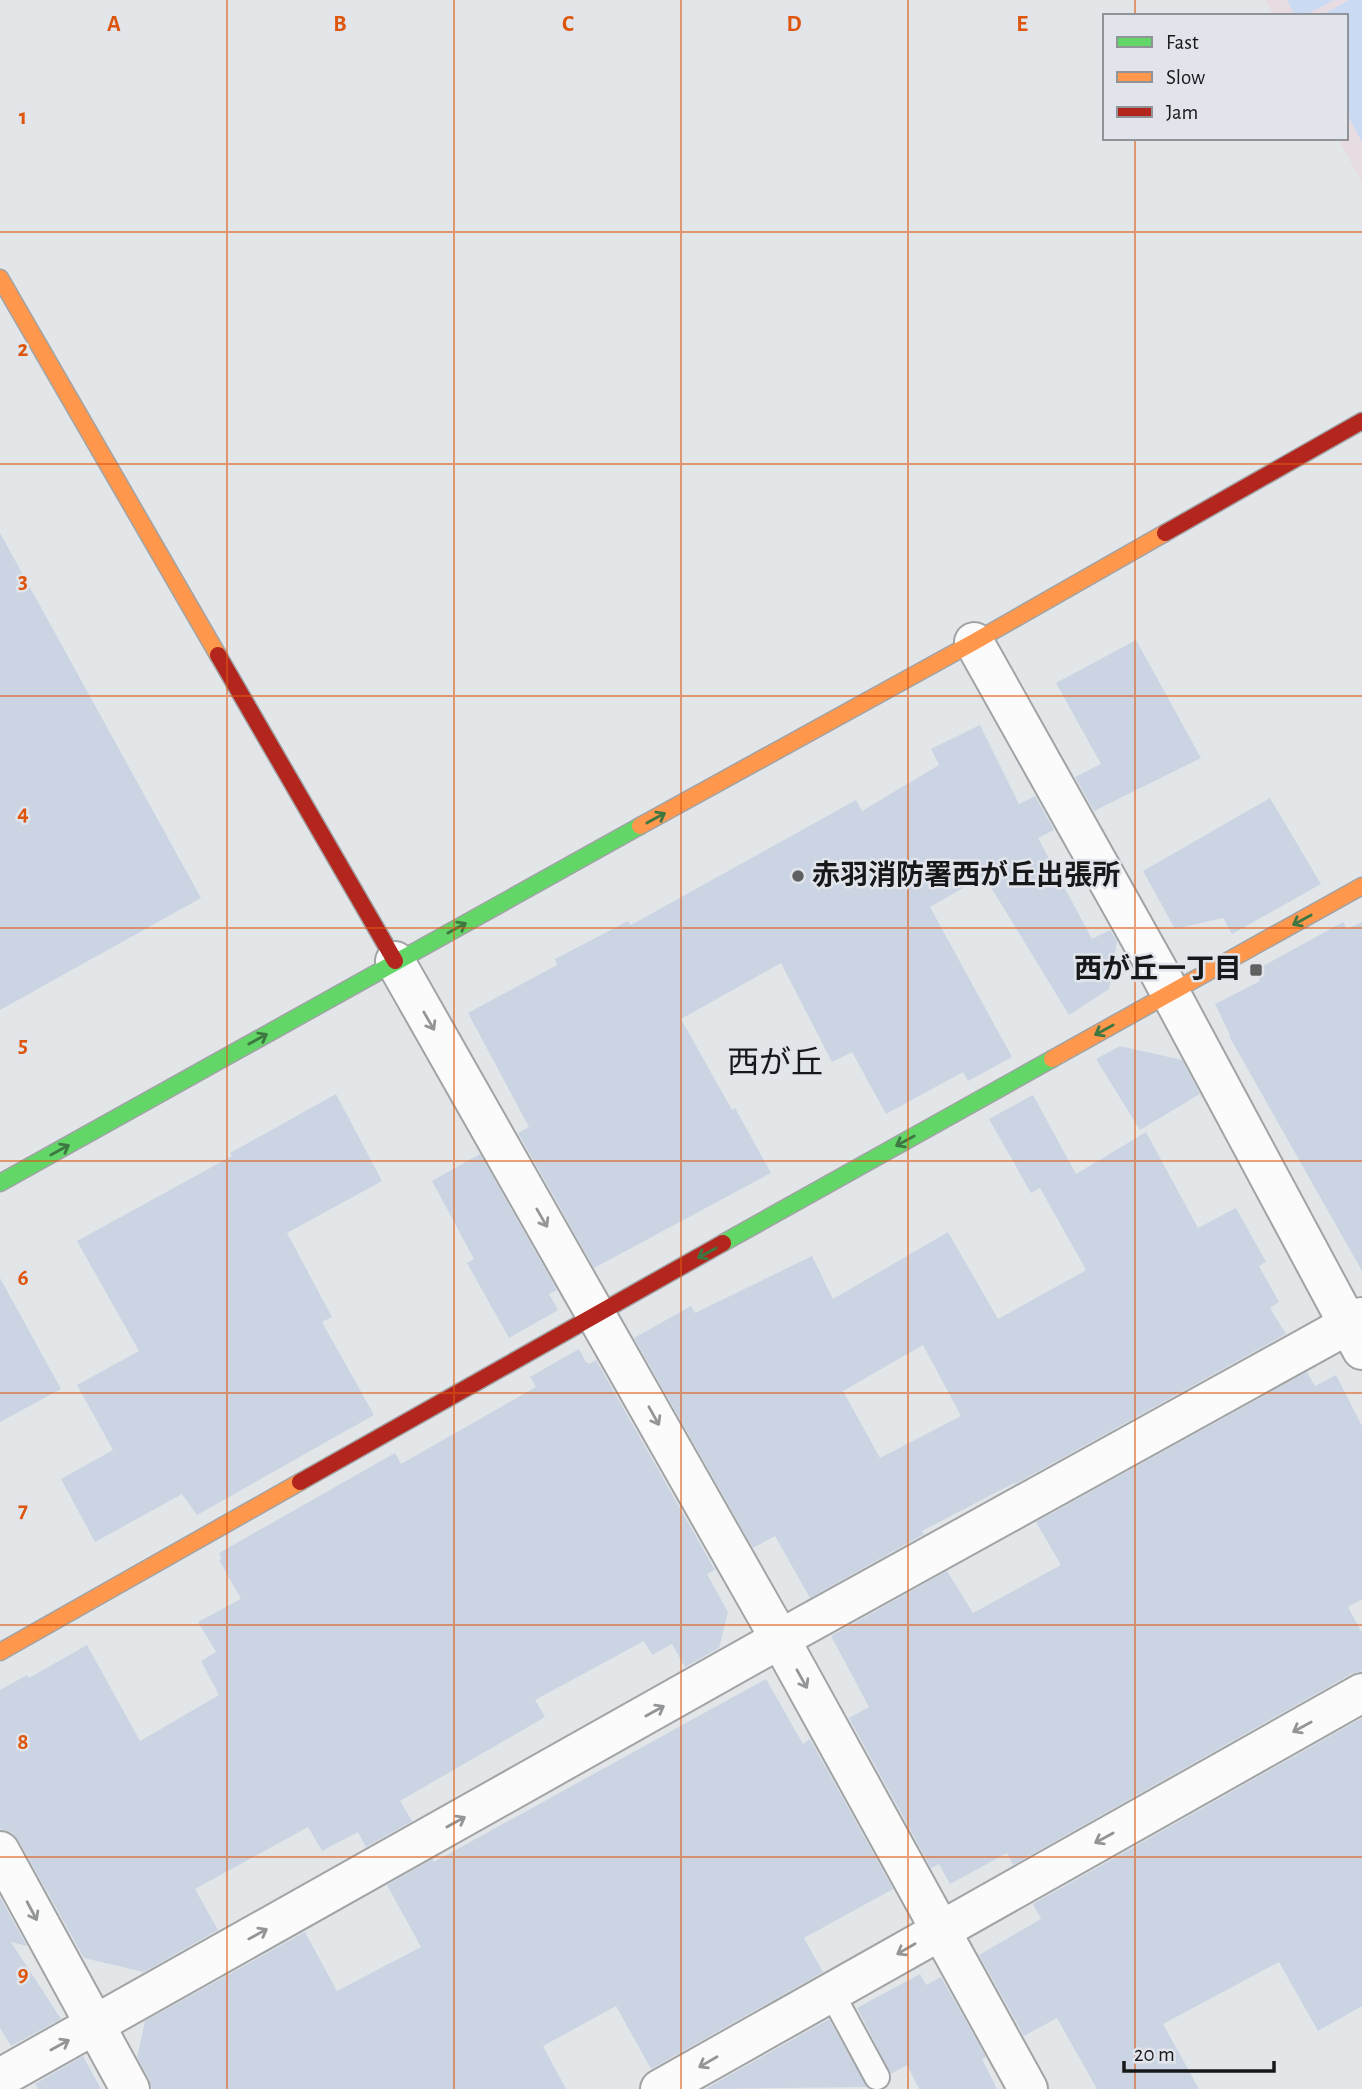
<svg xmlns="http://www.w3.org/2000/svg" width="1362" height="2089" font-family="'Alegreya Sans','Noto Sans JP',sans-serif">
<style>
.education{fill:#e8dce3}
.green{fill:#cadaf2}
.building{fill:#cad4e2;fill-rule:evenodd}
.lines{fill:none;stroke-linecap:round;stroke-linejoin:round}
.lane-casing{stroke:#a1a3a5;stroke-width:28}
.street-casing{stroke:#a1a3a5;stroke-width:42}
.fast-casing{stroke:#a1a3a5;stroke-width:19}
.slow-casing{stroke:#a1a3a5;stroke-width:19}
.jam-casing{stroke:#a1a3a5;stroke-width:19}
.lane{stroke:#fbfbfc;stroke-width:24}
.street{stroke:#fbfbfc;stroke-width:38}
.fast{stroke:#63d668;stroke-width:16}
.slow{stroke:#ff974d;stroke-width:16}
.jam{stroke:#b3261e;stroke-width:16}
.oneway{stroke:#3d7741}
.oneway2{stroke:#949596}
.grid{fill:none;stroke:#de560d;stroke-width:2;stroke-opacity:0.55}
.poi-dot{fill:#5e6062;stroke:#e1e5eb;stroke-width:2.5}
.labels{text-anchor:middle;dominant-baseline:central;stroke-width:5;stroke-linejoin:round;paint-order:stroke}
.poi-label{font-size:28px;font-weight:bold;fill:#17181a;stroke:#e1e5eb;text-anchor:start}
.quarter-label{font-size:32px;fill:#17181a;stroke:#e1e5eb}
.grid-label{font-size:23px;text-anchor:middle;font-weight:bold;fill:#de560d;stroke:#e1e5eb;stroke-width:5;stroke-linejoin:round;paint-order:stroke}
</style>
<rect width="100%" height="100%" fill="#e3e6e9"/>
<path class="education" d="M1265,0H1362V183L1338,138H1346V16H1274Z"/>
<path class="green" d="M1287,0H1334L1304,16H1295Z
M1349,0H1362V142L1346,112V16H1320Z"/>
<path class="building" d="M0,533L201,898L0,1010Z
M1136,640L1201,758L1094,811L1075,777L1101,764L1056,683Z
M980,725L1019,804L1035,796L1054,830L1038,838L1092,939L1110,930L1117,941L1109,989L1069,1015L984,876L930,907L1012,1057L968,1081L963,1072L886,1114L852,1052L832,1062L781,963L681,1019L732,1110L735,1108L771,1173L594,1268L518,1133L529,1127L468,1013L557,965L555,959L628,921L631,925L856,800L862,811L939,765L931,749Z
M1270,798L1321,884L1232,934L1223,918L1175,929L1143,871Z
M1343,922L1347,929L1362,922V1271L1229,1036L1230,1035L1215,1004L1260,981L1254,971Z
M1120,1046L1182,1060L1200,1094L1140,1130L1096,1059Z
M336,1094L382,1181L287,1233L332,1317L322,1322L374,1415L197,1515L182,1494L95,1542L61,1479L113,1450L77,1385L139,1351L77,1241L232,1156L230,1153Z
M1033,1095L1076,1174L1146,1132L1198,1228L1236,1208L1266,1262L1259,1266L1279,1302L1270,1308L1286,1334L1015,1484L1014,1483L922,1531L924,1534L810,1598L775,1536L753,1548L634,1338L691,1306L695,1313L812,1256L833,1299L948,1232L998,1319L1081,1273L1086,1270L1040,1188L1031,1193L989,1119ZM923,1345L961,1416L880,1458L843,1391Z
M480,1154L557,1290L549,1294L558,1310L509,1338L467,1263L474,1259L432,1181Z
M0,1278L61,1389L0,1422Z
M579,1349L586,1362L589,1364L596,1360L715,1570L707,1574L728,1612L719,1648L685,1667L672,1644L652,1655L644,1641L535,1700L545,1717L400,1801L412,1821L366,1847L358,1832L322,1851L308,1827L195,1889L218,1930L144,1972L84,1958L19,1841L11,1832L0,1829V1690L27,1675L29,1678L87,1645L140,1741L219,1695L201,1661L216,1652L198,1622L241,1599L219,1560L222,1559L219,1553L395,1453L401,1464L536,1387L530,1377Z
M1307,1372L1315,1386L1336,1375L1362,1426V1599L1348,1607L1362,1633V1671L1351,1674L1013,1865L1007,1853L950,1884L939,1864L931,1868L849,1718L869,1707L831,1636L947,1571L973,1613L1061,1565L1036,1522Z
M766,1679L803,1744L810,1739L893,1889L804,1938L823,1972L651,2069L616,2006L543,2046L566,2089H152L149,2079L137,2057L145,2021L305,1932L337,1991L421,1947L387,1885L433,1859L434,1862Z
M1362,1718V2006L1318,2031L1279,1962L1163,2024L1199,2089H1097L1057,2018L1024,2036L979,1955L1041,1919L1033,1904Z
M0,1897L27,1946L11,1942L61,2019L11,2046L0,2028Z
M920,1974L926,1985L941,1977L986,2057L982,2059L997,2089H919L907,2065L891,2074L857,2008Z
M829,2019L867,2087L705,2089Z
M83,2056L101,2089H38L35,2084Z"/>
<g class="lines">
<defs>
<path id="lane" d="M831,1992L877,2077"/>
<path id="street" d="M974,642L1158,970L1362,1350
M395,961L780,1639L1028,2089
M0,1851L130,2089
M0,2078L780,1639L1362,1317
M660,2089L1362,1693"/>
<path id="fast" d="M0,1183L640,826
M723,1243L1052,1059"/>
<path id="slow" d="M0,278L218,655
M640,826L974,642L1165,533
M1052,1059L1362,886
M0,1652L300,1482"/>
<path id="jam" d="M1165,533L1362,421
M218,655L395,961
M300,1482L723,1243"/>
</defs>
<use href="#lane" class="lane-casing"/>
<use href="#street" class="street-casing"/>
<use href="#fast" class="fast-casing"/>
<use href="#slow" class="slow-casing"/>
<use href="#jam" class="jam-casing"/>
<use href="#lane" class="lane"/>
<use href="#street" class="street"/>
<use href="#fast" class="fast"/>
<use href="#slow" class="slow"/>
<use href="#jam" class="jam"/>
</g>
<defs><path id="oneway-shaft" d="M-6 0H5M1.5-3L5.5 0L1.5 3" fill="none" stroke-width="1.6" stroke-linecap="round" stroke-linejoin="round" transform="scale(1.75)"/></defs>
<g class="oneway">
<use href="#oneway-shaft" transform="translate(656 818) rotate(-29)"/>
<use href="#oneway-shaft" transform="translate(1302 920) rotate(151)"/>
<use href="#oneway-shaft" transform="translate(457 928) rotate(-29)"/>
<use href="#oneway-shaft" transform="translate(1104 1030) rotate(151)"/>
<use href="#oneway-shaft" transform="translate(258 1039) rotate(-29)"/>
<use href="#oneway-shaft" transform="translate(905 1141) rotate(151)"/>
<use href="#oneway-shaft" transform="translate(60 1150) rotate(-29)"/>
<use href="#oneway-shaft" transform="translate(707 1253) rotate(151)"/>
</g>
<g class="oneway2">
<use href="#oneway-shaft" transform="translate(429 1021) rotate(60)"/>
<use href="#oneway-shaft" transform="translate(542 1218) rotate(60)"/>
<use href="#oneway-shaft" transform="translate(654 1416) rotate(61)"/>
<use href="#oneway-shaft" transform="translate(802 1679) rotate(61)"/>
<use href="#oneway-shaft" transform="translate(655 1711) rotate(-29)"/>
<use href="#oneway-shaft" transform="translate(1302 1727) rotate(151)"/>
<use href="#oneway-shaft" transform="translate(456 1822) rotate(-29)"/>
<use href="#oneway-shaft" transform="translate(1104 1838) rotate(151)"/>
<use href="#oneway-shaft" transform="translate(32 1911) rotate(62)"/>
<use href="#oneway-shaft" transform="translate(258 1934) rotate(-29)"/>
<use href="#oneway-shaft" transform="translate(906 1949) rotate(150)"/>
<use href="#oneway-shaft" transform="translate(60 2045) rotate(-29)"/>
<use href="#oneway-shaft" transform="translate(708 2062) rotate(150)"/>
</g>
<path class="grid" d="M227,0V2089M454,0V2089M681,0V2089M908,0V2089M1135,0V16M1135,138V2089M0,232H1362M0,464H1362M0,696H1362M0,928H1362M0,1161H1362M0,1393H1362M0,1625H1362M0,1857H1362"/>
<g class="poi-dot">
<circle cx="798" cy="876" r="7"/>
<rect x="1249" y="963" width="14" height="14" rx="3.5"/>
</g>
<g class="labels">
<g class="poi-label">
<text x="812" y="876">赤羽消防署西が丘出張所</text>
<text x="1242" y="970" text-anchor="end">西が丘一丁目</text>
</g>
<g class="quarter-label">
<text x="775" y="1063">西が丘</text>
</g>
</g>
<g class="grid-label">
<text x="114" y="31">A</text>
<text x="340" y="31">B</text>
<text x="568" y="31">C</text>
<text x="794" y="31">D</text>
<text x="1022" y="31">E</text>
<text x="23" y="124">1</text>
<text x="23" y="356">2</text>
<text x="23" y="588">3</text>
<text x="23" y="820">4</text>
<text x="23" y="1052">5</text>
<text x="23" y="1285">6</text>
<text x="23" y="1517">7</text>
<text x="23" y="1749">8</text>
<text x="23" y="1981">9</text>
</g>
<rect x="1103" y="14" width="245" height="126" fill="#e1e5eb" stroke="#909397" stroke-width="2"/>
<rect x="1117" y="37" width="35" height="10" fill="#63d668" stroke="#909397" stroke-width="2"/>
<text x="1166" y="49" font-size="21" fill="#17181a">Fast</text>
<rect x="1117" y="72" width="35" height="10" fill="#ff974d" stroke="#909397" stroke-width="2"/>
<text x="1166" y="84" font-size="21" fill="#17181a">Slow</text>
<rect x="1117" y="107" width="35" height="10" fill="#b3261e" stroke="#909397" stroke-width="2"/>
<text x="1166" y="119" font-size="21" fill="#17181a">Jam</text>
<path d="M1124 2061v10h150v-10" fill="none" stroke="#17181a" stroke-width="3.5"/>
<text x="1134" y="2061" font-size="21" fill="#17181a" stroke="#e1e5eb" stroke-width="5" paint-order="stroke">20 m</text>
</svg>
